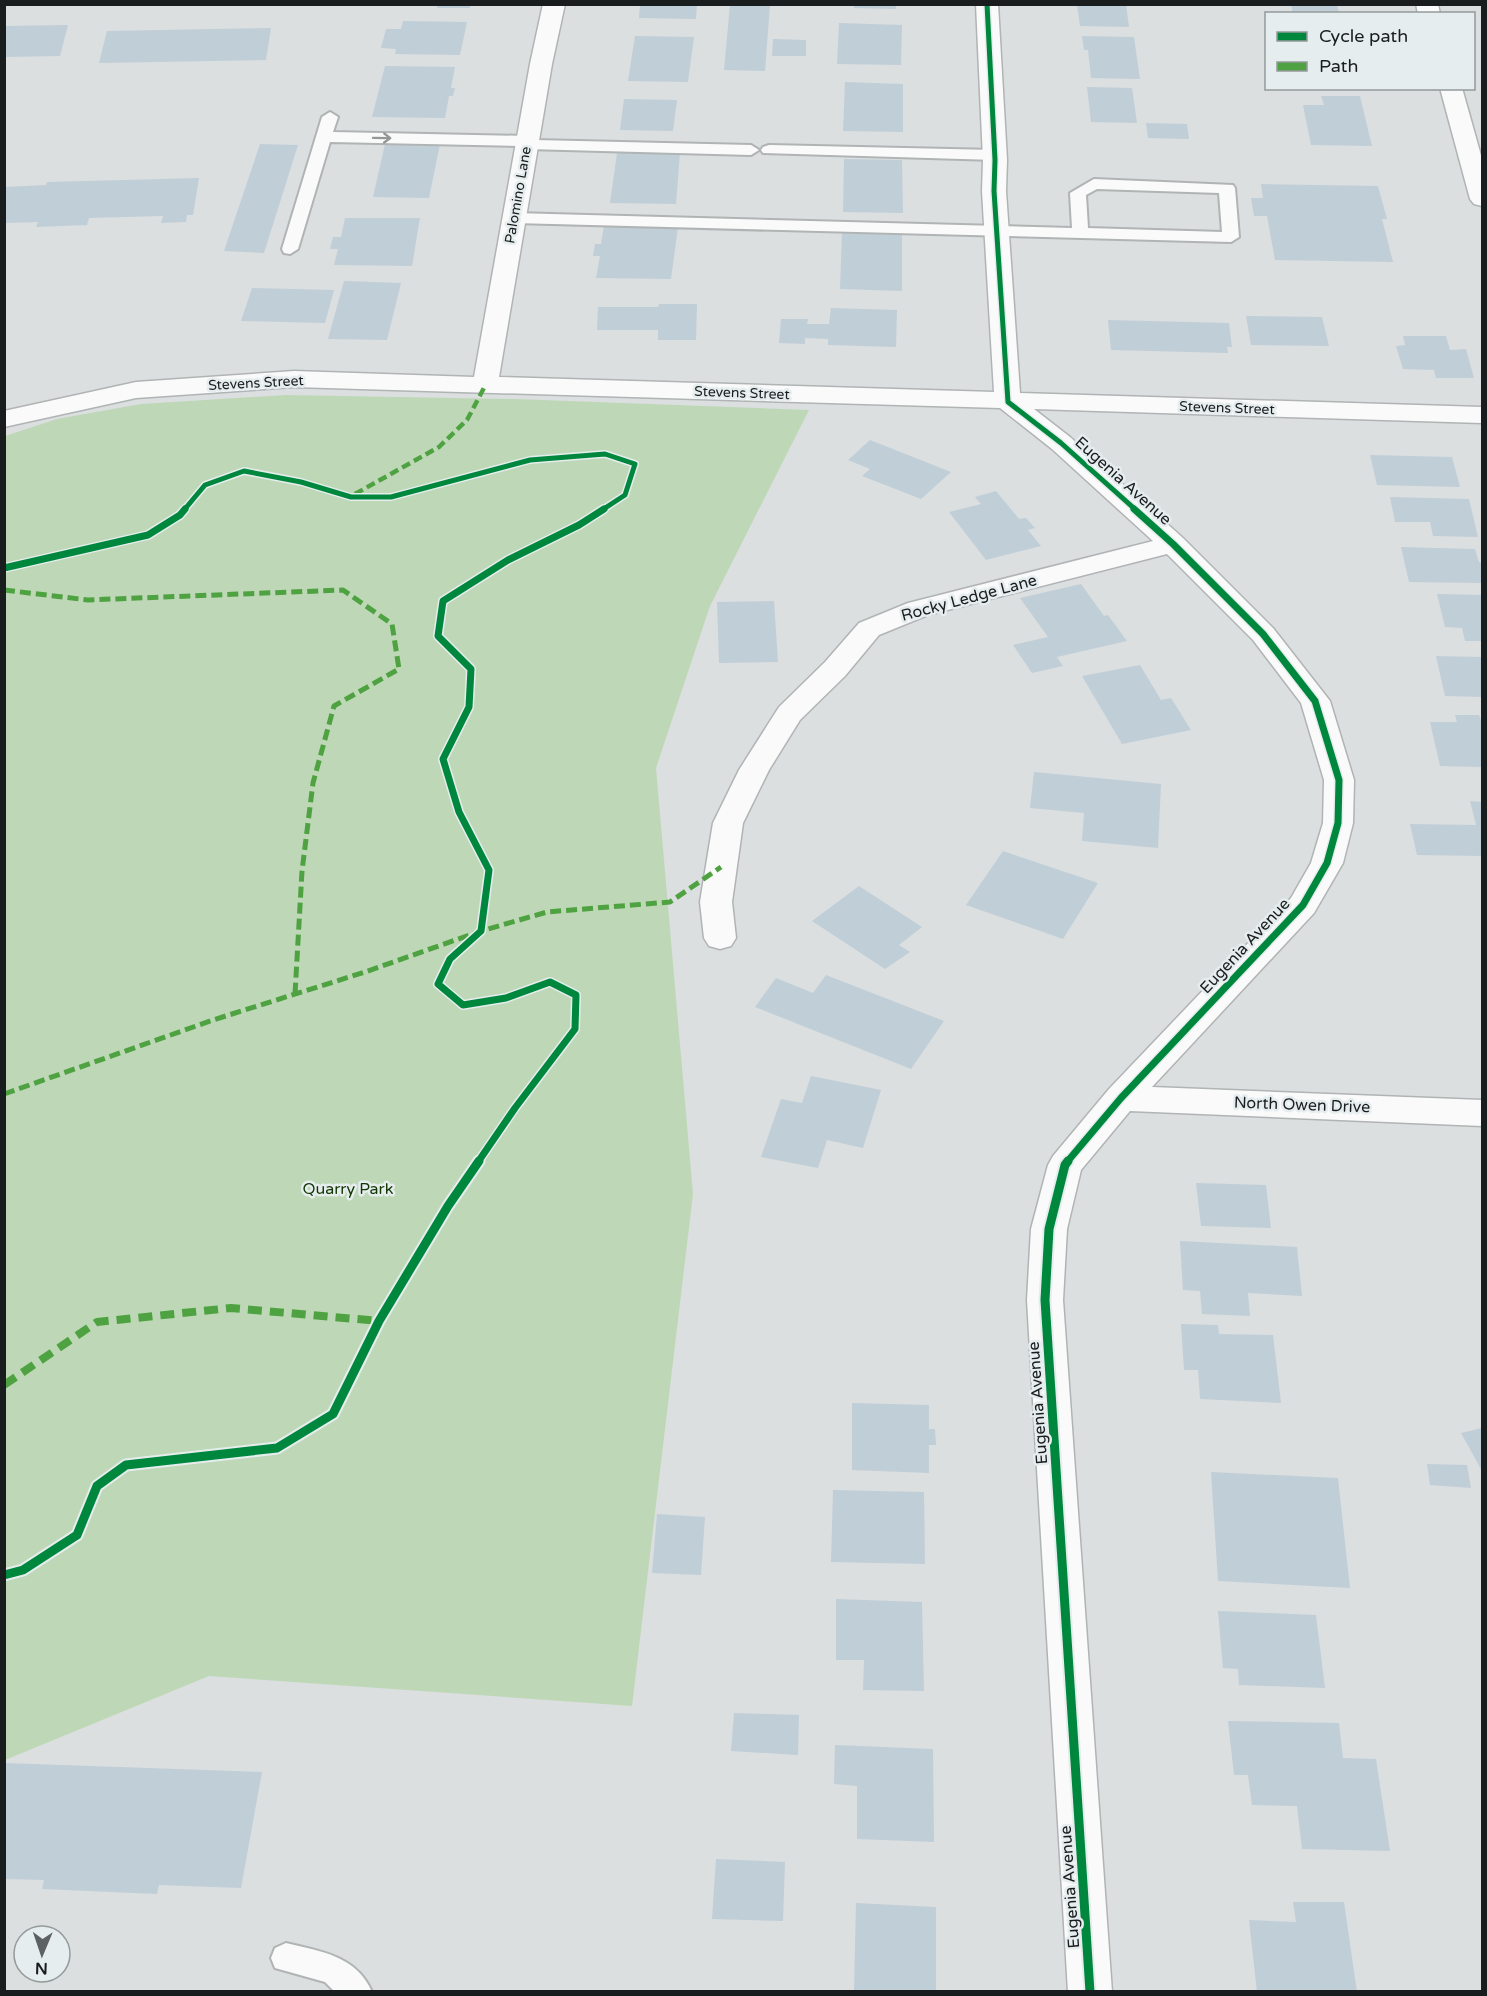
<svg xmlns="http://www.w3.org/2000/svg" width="1487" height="1996" font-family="'Varela Round',sans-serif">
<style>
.green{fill:#bed8b7}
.building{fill:#c0ced8}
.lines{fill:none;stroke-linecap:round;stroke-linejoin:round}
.service-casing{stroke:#b1b4b4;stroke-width:4}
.minor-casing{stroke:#b1b4b4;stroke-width:3}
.service{fill:#fafafa;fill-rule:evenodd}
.minor{fill:#fafafa;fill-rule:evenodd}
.quiet-far2{stroke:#4fa241;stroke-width:4.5;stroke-dasharray:9 4.5;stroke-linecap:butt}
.quiet-far1{stroke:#4fa241;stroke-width:5;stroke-dasharray:11 5;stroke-linecap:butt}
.quiet{stroke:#4fa241;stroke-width:8;stroke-dasharray:14 8;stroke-linecap:butt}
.cycleway-far2-casing{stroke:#e6edee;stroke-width:8}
.cycleway-far1-casing{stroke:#e6edee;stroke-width:10}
.cycleway-casing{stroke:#e6edee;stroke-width:13}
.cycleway-far2{stroke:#00873e;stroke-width:5}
.cycleway-far1{stroke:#00873e;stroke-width:7}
.cycleway{stroke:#00873e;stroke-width:9}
.oneway{stroke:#959797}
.labels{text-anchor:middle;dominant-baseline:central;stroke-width:5;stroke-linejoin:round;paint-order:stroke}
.far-street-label{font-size:14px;fill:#1a1d1d;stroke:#e6edee}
.street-label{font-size:16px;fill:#1a1d1d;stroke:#e6edee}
.park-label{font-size:16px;fill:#123801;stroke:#e6edee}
</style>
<rect width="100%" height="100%" fill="#dbdfdf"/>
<path class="green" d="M286,395L515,399L809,410L710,606L656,768L693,1194L632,1706L209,1676L5,1760V436L57,419L141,404Z"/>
<path class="building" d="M438,4H470V8H437Z
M640,4H697L696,19L639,18Z
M854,4H896V9L854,8Z
M1077,4H1126L1129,27L1080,26Z
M1291,4H1337L1339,14H1293Z
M730,5H770L765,71L724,70Z
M403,21L467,22L460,55L395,54L396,49L381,48L386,29H401Z
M839,23L902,25L901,65L837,64Z
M68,25L60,56L4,57V26Z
M271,28L266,60L99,63L107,31Z
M635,36L694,37L688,82L628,81Z
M1082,36L1134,37L1140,79L1091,78L1088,50H1084Z
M773,39L806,40V56H772Z
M385,66L455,67L451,88H455L453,96H449L445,118L372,117Z
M845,82L903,84V132L843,131Z
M1087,87L1132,88L1137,123L1091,122Z
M1321,96H1360L1372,146L1311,145L1303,105H1324Z
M624,99L677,100L673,131L620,130Z
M1146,123L1187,124L1189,139L1148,138Z
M260,144L298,145L264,253L224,251Z
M385,144H440L429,198L373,197Z
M617,153H680L676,204L610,203Z
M844,159L902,160L903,213L843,212Z
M199,178L193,215H187L186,222L161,223L163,216L89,218L87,225L36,227L38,222L4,223V187L46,185L47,182Z
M1261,184L1378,186L1387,219H1382L1393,262L1275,260L1267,216H1254L1251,198H1263Z
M345,218H420L412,266L334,265L338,249H330L333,237H341Z
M604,225L678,227L671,279L596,278L600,256H593L595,244H601Z
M842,233L902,235V291L840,289Z
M344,281L401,283L387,340L328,339Z
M252,288L334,290L325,323L241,321Z
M659,304H697L696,340H658V330H597L598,307H658Z
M831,308L897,310L896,347L828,345V339L805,338V344L779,343L781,319H808L807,324H829Z
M1246,316L1322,317L1329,346L1251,345Z
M1108,320L1229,323L1232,347H1227L1228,353L1111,350Z
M1403,336H1446L1450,350L1466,349L1474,378H1436L1434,370L1403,369L1396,346L1405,345Z
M870,440L951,472L921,499L862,476L870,469L848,460Z
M1370,455L1452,457L1460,487L1377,485Z
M996,491L1019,519L1026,518L1035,528L1028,530L1041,546L986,560L949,512L981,504L975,497Z
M1390,497L1469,499L1478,537L1433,536L1430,522H1395Z
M1401,547L1475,549L1479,562L1482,563V583L1409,582Z
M1081,584L1104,616L1108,615L1127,641L1057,657L1063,666L1032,673L1013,645L1048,637L1020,598Z
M1437,594L1482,595V641H1465L1462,628L1445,627Z
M774,601L778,662L719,663L717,602Z
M1436,656L1482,657V697L1445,696Z
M1140,665L1161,700L1171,698L1191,730L1122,744L1082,676Z
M1455,715H1479L1482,723V767L1440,766L1430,722H1457Z
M1034,772L1161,784L1158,848L1082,841L1084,813L1030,808Z
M1470,801L1482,802V856L1417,855L1410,824L1476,825Z
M1003,851L1098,883L1063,939L966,905Z
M859,886L922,927L899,945L910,952L885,969L812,921Z
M826,975L944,1021L911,1069L755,1007L776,978L813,993Z
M811,1076L881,1090L863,1148L827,1140L818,1168L761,1157L781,1099L802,1103Z
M1196,1183L1266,1185L1271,1228L1201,1226Z
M1180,1241L1297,1247L1302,1296L1248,1293L1250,1316L1202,1314L1200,1291L1183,1290Z
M1181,1324L1218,1325L1219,1334L1273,1335L1281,1403L1200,1399L1198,1370H1184Z
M852,1403L929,1405V1429H935L936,1445H929V1473L852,1470Z
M1482,1428V1471L1461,1433Z
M1427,1464L1467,1465L1471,1488L1430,1485Z
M1211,1472L1338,1478L1350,1588L1218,1581Z
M833,1490L924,1492L925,1564L831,1562Z
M657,1514L705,1517L701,1575L652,1573Z
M836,1599L922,1602L924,1691L863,1690L864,1660H836Z
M1218,1611L1316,1615L1325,1688L1239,1685L1238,1669L1223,1668Z
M734,1713L799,1715L798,1755L731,1751Z
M1228,1721L1339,1723L1343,1758L1376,1759L1390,1851L1302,1849L1297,1806L1252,1805L1248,1775H1234Z
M835,1745L933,1749L934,1842L857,1839V1786L834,1784Z
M4,1763L262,1772L241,1888L159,1885L157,1894L42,1889L44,1880L4,1879Z
M716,1859L785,1862L783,1921L712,1919Z
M1293,1902H1344L1357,1992H1257L1249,1920L1296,1922Z
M856,1903L936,1907V1992H854Z"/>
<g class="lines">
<defs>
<path id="service" d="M330,112L338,117L333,132L528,136L535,140L751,145L759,150L751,155L527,149L520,146L330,142L298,249L290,254L284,253L282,249L322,117Z
M769,145L995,150L1003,155L995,160L763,153L761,150L763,147Z
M1094,179L1233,185L1235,188L1239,237L1231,242L514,223L506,218L514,213L1072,228L1070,193ZM1097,189L1219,193L1222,232L1088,228L1086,195Z
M286,1943C320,1951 357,1956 372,1992H335L325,1982L275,1968L271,1958L275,1948Z"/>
<path id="minor" d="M543,4H565L552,64L499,377L994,392L982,191L983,160L976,4H998L1007,160L1006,191L1020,393L1482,407V423L1034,409L1070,437L1183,538L1273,628L1330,701L1354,780L1353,823L1343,863L1314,913L1152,1087L1482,1100V1126L1130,1111L1081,1170L1067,1229L1063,1300L1112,1992H1068L1027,1300L1031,1229L1048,1165L1053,1156L1109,1089L1291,898L1311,863L1323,823L1324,780L1301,703L1253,640L1167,554L928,615L879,635L845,676L800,720L769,770L743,823L732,902L736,938L731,946L720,949L709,946L704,938L700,902L713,823L739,770L779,707L825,662L859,623L908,603L1153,541L1052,449L1000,408L294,387L136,398L4,427V411L136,382L294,371L474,377L530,64Z
M1416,4H1438L1440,14H1418Z
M1440,88H1462L1482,159V206L1474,204L1470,199Z"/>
</defs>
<use href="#service" class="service-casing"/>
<use href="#minor" class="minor-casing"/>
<use href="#service" class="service"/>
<use href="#minor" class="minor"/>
<path class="quiet-far2" d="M355,494L439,447L467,420L485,386"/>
<path class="quiet-far1" d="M4,590L88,600L343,590L392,624L399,669L334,706L313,783L302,871L295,994
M4,1094L213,1020L365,972L481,931L547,912L670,902L721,867"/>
<path class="quiet" d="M4,1385L97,1322L231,1308L379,1321"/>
<defs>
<path id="cycleway-far2" d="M987,4L995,160L994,191L1008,402L1061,443L1136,510
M184,510L205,485L244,471L301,482L351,497H391L530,460L605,454L635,464L625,495L602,510"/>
<path id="cycleway-far1" d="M4,568L148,535L180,515L185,509
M478,1162L515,1108L575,1029L576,995L550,982L506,998L463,1005L438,984L450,959L481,931L489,870L459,812L443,759L469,707L471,669L438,636L443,601L508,560L579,525L604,509
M1067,1162L1121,1098L1303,905L1327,863L1338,823L1339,780L1315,701L1263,634L1173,544L1134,509"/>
<path id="cycleway" d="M1068,1161L1065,1165L1049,1229L1045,1300L1090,1992
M4,1575L23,1570L77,1535L97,1486L126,1465L277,1448L333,1414L379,1321L448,1206L479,1161"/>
</defs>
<use href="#cycleway-far2" class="cycleway-far2-casing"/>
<use href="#cycleway-far1" class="cycleway-far1-casing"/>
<use href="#cycleway" class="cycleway-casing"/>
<use href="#cycleway-far2" class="cycleway-far2"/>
<use href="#cycleway-far1" class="cycleway-far1"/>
<use href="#cycleway" class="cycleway"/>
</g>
<defs><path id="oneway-shaft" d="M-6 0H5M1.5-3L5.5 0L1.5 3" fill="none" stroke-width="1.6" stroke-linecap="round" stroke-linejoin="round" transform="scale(1.5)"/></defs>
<use class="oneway" href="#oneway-shaft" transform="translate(382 138) rotate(1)"/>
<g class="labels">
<g class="far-street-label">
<text transform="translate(518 195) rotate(-80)">Palomino Lane</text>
<text transform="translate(256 383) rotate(-3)">Stevens Street</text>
<text transform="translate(742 393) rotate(2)">Stevens Street</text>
<text transform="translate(1227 408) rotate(2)">Stevens Street</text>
</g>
<g class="street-label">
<text transform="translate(1123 481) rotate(42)">Eugenia Avenue</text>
<text transform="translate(969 598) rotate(-15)">Rocky Ledge Lane</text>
<text transform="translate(1245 946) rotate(-47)">Eugenia Avenue</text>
<text transform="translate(1302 1105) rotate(2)">North Owen Drive</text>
<text transform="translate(1038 1403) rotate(-94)">Eugenia Avenue</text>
<text transform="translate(1070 1887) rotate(-94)">Eugenia Avenue</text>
</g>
<g class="park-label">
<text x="348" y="1189">Quarry Park</text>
</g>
</g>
<rect width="1487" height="1996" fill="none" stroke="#1a1d1d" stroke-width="12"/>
<rect x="1265" y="12" width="210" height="78" fill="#e6edee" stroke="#949a9a" stroke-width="1.5"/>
<rect x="1277" y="32" width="30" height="9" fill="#00873e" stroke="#949a9a" stroke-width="1.5"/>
<text x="1319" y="42" font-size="18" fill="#1a1d1d">Cycle path</text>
<rect x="1277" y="62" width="30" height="9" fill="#4fa241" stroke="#949a9a" stroke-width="1.5"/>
<text x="1319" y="72" font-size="18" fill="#1a1d1d">Path</text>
<g transform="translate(42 1954) rotate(182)"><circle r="28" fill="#e6edee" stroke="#949a9a" stroke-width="1.5"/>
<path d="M0-4.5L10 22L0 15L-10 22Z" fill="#5e6161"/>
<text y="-9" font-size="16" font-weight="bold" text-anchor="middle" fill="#1a1d1d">N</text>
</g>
</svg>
